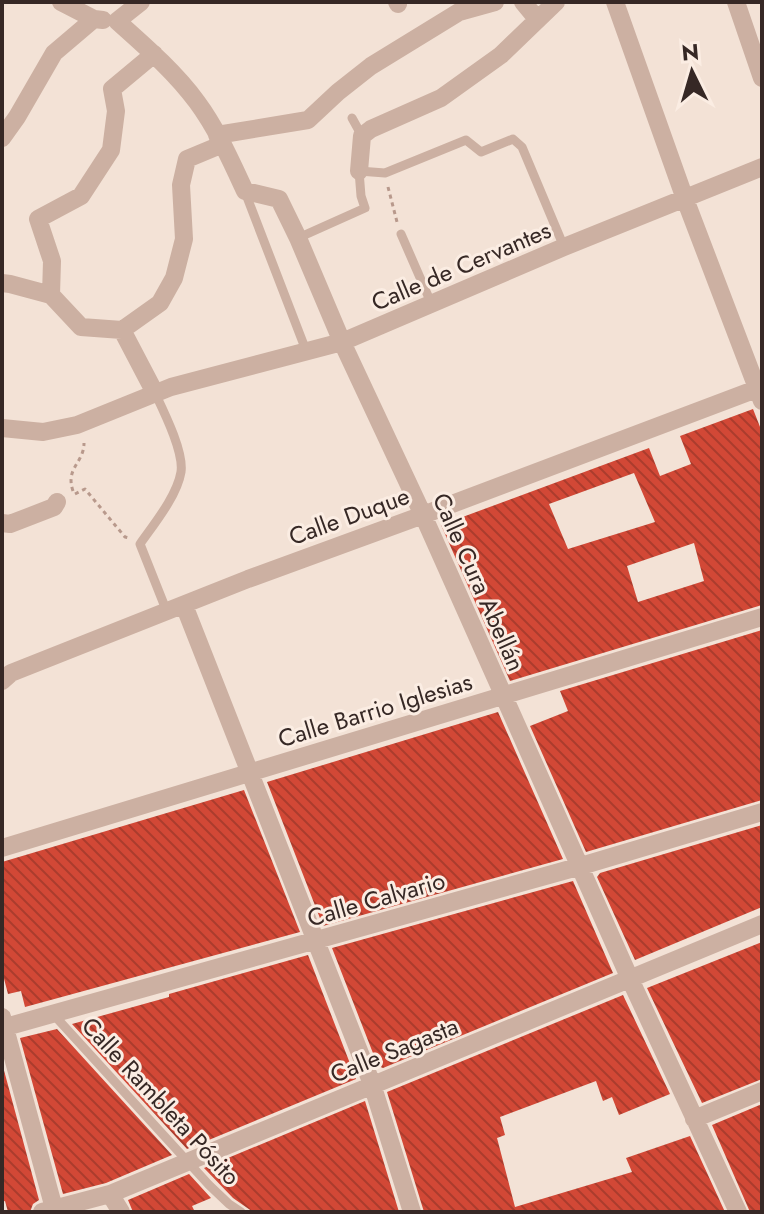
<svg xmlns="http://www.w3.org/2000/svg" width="764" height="1214" font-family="Jost,sans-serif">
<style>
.building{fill:url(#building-back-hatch);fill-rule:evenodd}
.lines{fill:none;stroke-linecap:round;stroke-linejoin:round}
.path{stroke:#b8998c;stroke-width:3;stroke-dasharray:4 4;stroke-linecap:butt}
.lane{stroke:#ccb0a2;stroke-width:9}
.street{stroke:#ccb0a2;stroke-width:18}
.labels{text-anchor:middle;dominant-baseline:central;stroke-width:6;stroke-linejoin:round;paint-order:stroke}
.street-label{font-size:24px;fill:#362825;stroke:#fbede3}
</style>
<defs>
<pattern id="building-back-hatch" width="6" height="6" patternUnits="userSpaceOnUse" patternTransform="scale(2)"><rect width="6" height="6" fill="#d24836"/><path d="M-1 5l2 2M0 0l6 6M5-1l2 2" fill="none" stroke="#ab3c2d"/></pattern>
</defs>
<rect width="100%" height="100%" fill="#f3e2d6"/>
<path class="building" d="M753,409L762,432V605L510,681L441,525L649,448L660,476L691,464L680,436ZM634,473L655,522L568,549L549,504ZM694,543L704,581L638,602L627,566Z
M762,630V800L586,852L530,726L568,711L560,691Z
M498,712L563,859L323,926L267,782Z
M244,790L300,932L25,1007L21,991L8,994L2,971V862Z
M762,825V907L635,960L597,877L600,873Z
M573,881L613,973L383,1068L378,1066L332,948Z
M762,942V1079L702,1103L647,988Z
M308,955L356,1079L187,1149L72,1024L169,997V994Z
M623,995L670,1094L619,1115L612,1097L603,1101L596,1081L500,1117L505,1135L497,1138L515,1207L632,1172L626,1158L690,1136L725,1212H424L387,1092Z
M57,1029L172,1155L106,1183L63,1194L20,1038Z
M2,1063L39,1200L33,1204L30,1212H8L5,1201L2,1202Z
M365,1101L399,1212H253L233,1198L204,1168Z
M762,1104V1212H750L712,1125Z
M189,1174L211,1198L192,1206L195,1212H133L128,1200Z"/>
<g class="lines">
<path class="path" d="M388,187L397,222
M73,491C65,468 84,463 84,443
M75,494L85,489L125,537L129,538"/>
<path class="lane" d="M352,118L362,136
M245,192L307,353
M401,234L432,305
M298,238L365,208L361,196L359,171L385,173L466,140L481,152L513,139L522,147L564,247
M155,393C164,412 184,452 181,472C177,496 154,524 140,544L167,612
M53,1014L209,1185L229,1204L241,1212"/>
<path class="street" d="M61,2L94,19L103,20
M397,2L398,4
M523,2L537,19
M615,2L685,199L762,401
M736,2L762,78
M117,21C145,46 175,72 197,102C217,129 231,161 245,191L279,199L298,238L342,342L423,515L630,979L738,1212
M117,21L141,2
M217,135L308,120L338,92L371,66L459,12L495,2
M2,138L17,117L54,53L94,19
M359,171L362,136L371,129L441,98L501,55L556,2
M2,283L10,284L51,295
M122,330L81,327L51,295L52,261L38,219L81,196L111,150L116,111L112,89L154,54
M155,393L122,330L160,303L174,278L184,239L181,185L187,159L223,144
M2,428L43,432L77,425L171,387L342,342L564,247L762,167
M2,523L10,524L54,507L57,502
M184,605L372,1084L412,1212
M2,681L11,673L248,579L423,515L762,387
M2,848L762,617
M2,1017L55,1212
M2,1028L581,866L762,812
M694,1119L762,1091
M110,1194L121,1212
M42,1212L110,1194L762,924"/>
</g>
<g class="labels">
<g class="street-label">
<text transform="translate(461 266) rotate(-23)">Calle de Cervantes</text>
<text transform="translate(349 516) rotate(-20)">Calle Duque</text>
<text transform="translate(479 582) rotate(66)">Calle Cura Abellán</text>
<text transform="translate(375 710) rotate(-17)">Calle Barrio Iglesias</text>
<text transform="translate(376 899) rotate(-16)">Calle Calvario</text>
<text transform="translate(394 1050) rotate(-22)">Calle Sagasta</text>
<text transform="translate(161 1101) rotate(47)">Calle Rambleta Pósito</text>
</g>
</g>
<rect width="764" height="1214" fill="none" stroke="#362825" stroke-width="8"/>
<g transform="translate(692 72) rotate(355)" stroke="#fbede3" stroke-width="6" paint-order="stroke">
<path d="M0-6L14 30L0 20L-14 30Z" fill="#362825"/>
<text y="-12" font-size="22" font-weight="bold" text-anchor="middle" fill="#362825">N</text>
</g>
</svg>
